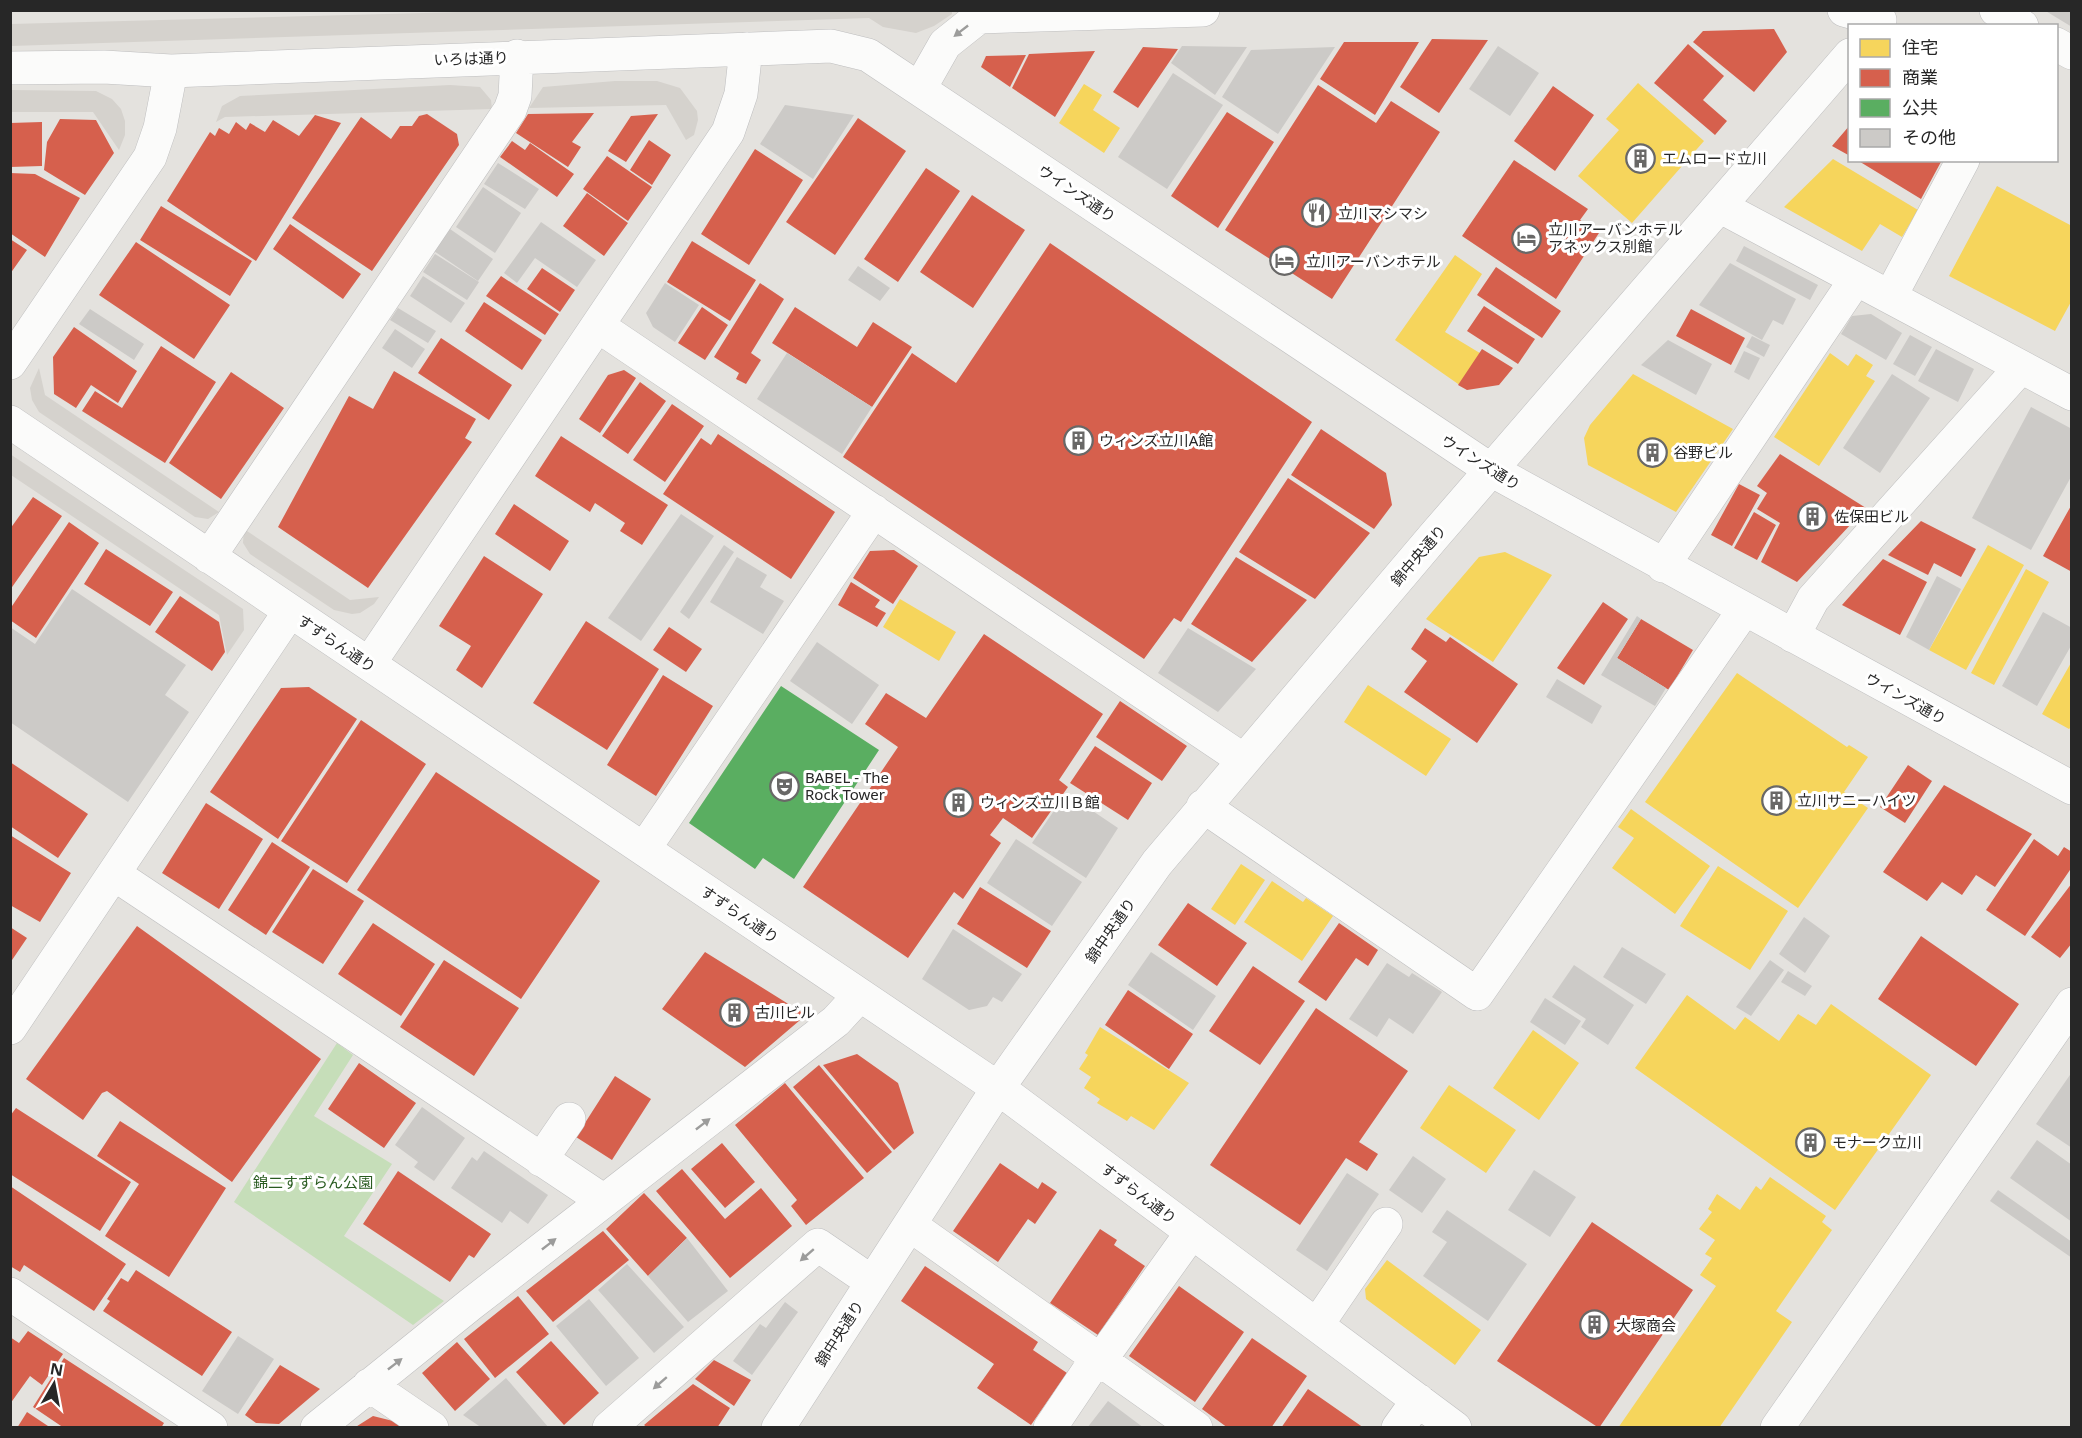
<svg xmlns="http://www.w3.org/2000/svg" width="2082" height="1438" font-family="'Noto Sans','Noto Sans JP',sans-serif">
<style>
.green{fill:#c6deb9}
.plaza{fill:#d5d2cd}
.homes{fill:#f6d55c}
.shops{fill:#d6604d}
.public{fill:#5aae61}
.building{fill:#cccac7}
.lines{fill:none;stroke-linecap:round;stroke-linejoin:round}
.minor-casing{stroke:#bebebf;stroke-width:34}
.minor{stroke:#fbfbfa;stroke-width:33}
.oneway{fill:#9c9c9b}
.labels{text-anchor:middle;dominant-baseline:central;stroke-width:6;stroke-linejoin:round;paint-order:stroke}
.street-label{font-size:15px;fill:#272727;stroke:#fff}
.poi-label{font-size:15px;fill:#272727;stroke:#fff;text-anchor:start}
.park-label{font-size:15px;fill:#295b20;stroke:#fff}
</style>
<rect width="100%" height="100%" fill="#e4e2de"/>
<path class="green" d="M337,1043L353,1055L314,1116L392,1164L344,1236L444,1301L413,1325L234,1202Z"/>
<path class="plaza" d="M498,11H952V14L934,26L916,33L883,27L869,18L11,46V24Z
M615,81H657L680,88L697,111L698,120L694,135L686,140L666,105L529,108L543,87Z
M450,85L480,87L491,100L492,109L225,117L216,122L222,106L240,96Z
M11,90L96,91L112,99L121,109L125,121V135L119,150L93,112H11Z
M39,368L45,395L219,512L208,519L195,517L39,412L32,400L30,388Z
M10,454L243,609L244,630L227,655L219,615L11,475Z
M244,529L350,600L379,597L374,604L360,613L352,614L334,610L250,554L243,543Z"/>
<path class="homes" d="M1638,83L1704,141L1632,223L1578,176L1619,130L1606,119Z
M1084,84L1102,95L1093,110L1120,128L1104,153L1059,123Z
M1833,159L1918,210L1902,237L1880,224L1862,251L1784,207Z
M1997,186L2072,226V300L2055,331L1949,276Z
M1455,255L1482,274L1445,332L1508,370L1500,379L1461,386L1395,340Z
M1830,353L1848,366L1856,354L1873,365L1866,376L1875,381L1819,466L1774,437Z
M1633,374L1733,429L1676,512L1588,465L1584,438L1590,425Z
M1988,545L2024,565L1966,670L1929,650Z
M1505,552L1552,575L1493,662L1426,619L1479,557Z
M2026,569L2049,582L1994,685L1971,673Z
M900,599L956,632L939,661L883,627Z
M2072,661V726L2069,729L2042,714Z
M1737,673L1847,747L1849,745L1868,757L1844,792L1868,808L1798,908L1645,802Z
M1368,685L1451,739L1426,776L1344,722Z
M1631,809L1710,866L1675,914L1612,868L1634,838L1618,827Z
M1241,864L1265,880L1235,925L1211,909Z
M1718,866L1788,911L1750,970L1680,926Z
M1272,881L1303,902L1306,898L1333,916L1302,961L1244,922Z
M1687,995L1735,1030L1745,1017L1779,1041L1798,1014L1816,1025L1831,1004L1931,1075L1835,1210L1635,1068Z
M1100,1027L1189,1083L1154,1130L1131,1116L1127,1121L1097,1103L1100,1099L1084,1088L1091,1077L1079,1069L1088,1055L1085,1053Z
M1533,1030L1579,1063L1539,1120L1493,1088Z
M1449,1085L1516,1130L1486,1173L1420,1128Z
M1770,1177L1826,1216L1822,1222L1832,1230L1776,1311L1792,1322L1719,1428H1618L1716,1286L1700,1275L1712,1258L1705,1254L1715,1240L1699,1229L1712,1212L1708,1209L1717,1194L1740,1210L1756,1186L1761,1190Z
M1387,1260L1481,1330L1455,1365L1366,1299L1365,1289Z"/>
<path class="shops" d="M1774,29L1787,52L1754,92L1693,42L1703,31Z
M1432,39L1488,40L1439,113L1400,87Z
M1344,42H1419L1375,115L1320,79Z
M1688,44L1724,76L1703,100L1727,121L1715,135L1654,83Z
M1143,47L1178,49L1138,108L1113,92Z
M1095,51L1055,117L1012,88L1029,54Z
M1026,55L1010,87L981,67L986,56Z
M1318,85L1376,123L1391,101L1440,132L1332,299L1225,230Z
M1553,86L1594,115L1555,171L1514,141Z
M1227,112L1274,142L1218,228L1171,196Z
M594,113L572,142L581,147L568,167L516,133L528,114Z
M427,114L457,134L459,145L372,271L292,218L361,117L391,139L400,126H412L419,116Z
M658,114L626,162L608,151L631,116Z
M315,115L341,123L256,261L167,201L210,132L215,136L219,128L229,134L236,122L246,130L250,123L265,132L273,120L299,136Z
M858,118L906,151L835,255L786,222Z
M60,119L96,120L114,153L85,195L44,170L47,142Z
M42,122V166L10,167V123Z
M1850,125V156L1832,146Z
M649,140L671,155L652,185L630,170Z
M512,141L525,150L530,143L574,174L557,197L500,157Z
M755,149L803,180L749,265L701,234Z
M607,156L652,187L628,221L583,189Z
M1514,160L1588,209L1580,220L1599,233L1556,299L1462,236Z
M1857,160H1942L1921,199Z
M926,168L960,191L898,282L864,259Z
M10,173L35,174L80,198L45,257L10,233Z
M587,193L628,223L604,256L563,226Z
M972,195L1025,230L973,308L920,272Z
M161,206L252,261L230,296L140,240Z
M290,224L361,274L343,299L273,249Z
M10,239L27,250L10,274Z
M692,241L756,280L730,321L667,282Z
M136,242L230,305L194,359L99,295Z
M1050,243L1312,422L1181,622L1174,618L1144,659L843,457L912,353L956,383Z
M1496,267L1561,311L1542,338L1477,295Z
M542,268L575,290L560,312L527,289Z
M501,276L559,314L545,335L486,296Z
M760,283L784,299L751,353L761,360L746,384L736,379L739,373L714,357Z
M484,302L542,340L522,370L465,331Z
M1484,306L1535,339L1518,364L1467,331Z
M702,307L728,325L705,360L678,343Z
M795,307L857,347L873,322L912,347L872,407L772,343Z
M1691,309L1745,338L1731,365L1676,336Z
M74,327L137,371L118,403L91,385L76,408L54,394L53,357Z
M441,338L512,385L489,420L418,373Z
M161,346L216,382L165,463L82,411L95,391L122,408Z
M1482,349L1513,368L1499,385L1467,390L1458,385Z
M624,370L636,378L600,433L579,419L608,375Z
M394,371L476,419L465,438L472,442L368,588L278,527L349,396L373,409Z
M231,372L284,408L221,499L169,463Z
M640,382L666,401L628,454L602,436Z
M672,404L704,426L665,482L633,460Z
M1321,429L1386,473L1392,505L1374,529L1291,475Z
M718,434L835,512L791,579L663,494L701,438L711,445Z
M561,436L668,505L642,545L620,531L625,523L595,503L590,512L535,476Z
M1780,454L1866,508L1797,582L1761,562L1780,523L1757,509L1767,493L1757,486Z
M1288,478L1370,533L1315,599L1239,552Z
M1739,484L1760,495L1732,546L1711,535Z
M33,497L62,516L10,590V529Z
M514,504L569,541L550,571L495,534Z
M2072,504V572L2043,556Z
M1754,512L1776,525L1757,560L1734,548Z
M1921,521L1976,549L1961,577L1934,563L1928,575L1888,555Z
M69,522L99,543L36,638L10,620V609Z
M106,549L173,592L150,626L84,584Z
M894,550L918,566L893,604L853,578L870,551Z
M484,556L543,594L482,688L456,670L471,646L439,626Z
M1236,557L1307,600L1252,662L1191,624Z
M1883,559L1927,582L1900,635L1842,605Z
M851,582L880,600L875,607L886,613L877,627L838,605Z
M180,596L219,622L225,652L212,671L155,632Z
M1603,602L1628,619L1584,685L1557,668Z
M1641,619L1693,650L1669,690L1617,658Z
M586,621L659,669L607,750L533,703Z
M669,627L702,649L686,672L653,650Z
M1425,628L1446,642L1450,637L1518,684L1477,743L1404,692L1427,661L1411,649Z
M984,634L1103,714L1059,780L1068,787L1032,838L1003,818L990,835L1001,843L963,899L954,892L908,958L803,887L898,747L865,724L886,693L926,718Z
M663,675L713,706L656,796L607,765Z
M309,687L357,719L278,839L210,792L281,688Z
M1120,701L1187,746L1162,781L1096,737Z
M361,720L426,764L347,883L281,841Z
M1095,746L1152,783L1128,820L1070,783Z
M10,762L88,814L58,858L10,826Z
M1908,765L1932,781L1905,823L1880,807Z
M436,772L600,881L521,999L357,890Z
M1944,785L2032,834L1995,887L1976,875L1962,895L1942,882L1927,901L1883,872Z
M206,803L263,839L219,909L162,873Z
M10,835L71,873L40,922L10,905Z
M2034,839L2058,856L2064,847L2072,852V867L2025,936L1986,910Z
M272,842L310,867L266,935L228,910Z
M313,869L364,901L323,964L272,932Z
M2072,883V943L2060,958L2031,937Z
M980,887L1051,931L1027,968L957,924Z
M1188,903L1247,943L1217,986L1158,945Z
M373,923L435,964L401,1016L338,974Z
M1339,923L1378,950L1368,966L1356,958L1326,1001L1298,982Z
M137,926L321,1059L232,1182L107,1091L102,1093L83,1120L26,1079Z
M10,927L27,938L10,963Z
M1921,936L2019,1004L1976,1066L1878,999Z
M705,952L806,1015L745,1067L662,1009Z
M444,960L519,1008L474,1076L400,1027Z
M1253,966L1305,1001L1260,1065L1209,1031Z
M1128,990L1193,1034L1169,1069L1105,1025Z
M1316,1008L1408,1071L1359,1142L1378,1154L1367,1171L1346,1158L1300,1225L1210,1165Z
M857,1054L898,1083L914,1133L894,1150L823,1065Z
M359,1063L416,1103L384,1148L328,1109Z
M819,1065L892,1152L867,1173L793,1087Z
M615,1076L651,1099L612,1160L576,1137Z
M785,1083L864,1178L806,1225L791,1206L797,1200L735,1125Z
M16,1108L131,1182L100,1231L10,1174V1116Z
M120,1121L226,1188L169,1277L105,1236L139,1184L97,1156Z
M722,1143L755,1182L725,1208L691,1169Z
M1000,1163L1038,1189L1042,1182L1057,1192L1035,1224L1028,1219L998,1262L953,1231Z
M682,1169L725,1219L761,1188L792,1226L730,1278L656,1191Z
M398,1171L491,1234L474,1258L469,1255L450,1282L363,1224Z
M10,1186L126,1264L94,1311L24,1265L20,1272L10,1266Z
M644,1193L687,1238L648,1276L606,1229Z
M1592,1222L1693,1290L1599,1428L1497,1361Z
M1100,1229L1117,1240L1114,1245L1145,1266L1098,1335L1050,1303Z
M603,1231L629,1260L553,1322L526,1291Z
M925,1266L1038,1342L1033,1350L1067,1373L1031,1425L977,1388L994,1364L901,1301Z
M136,1270L232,1332L202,1376L103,1311L110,1301L107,1299L121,1278L128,1282Z
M1179,1286L1244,1332L1195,1402L1129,1356Z
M518,1296L549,1334L495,1378L464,1339Z
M28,1331L63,1354L42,1385L30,1376L10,1404V1337L19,1343Z
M1252,1338L1307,1376L1271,1428H1228L1202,1409Z
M551,1341L599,1393L564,1425L516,1372Z
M457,1342L490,1379L455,1411L422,1373Z
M64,1358L164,1423L161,1428H64L33,1407Z
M714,1360L751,1380L734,1406L695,1379Z
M280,1365L320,1389L279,1424L256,1423L245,1415Z
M693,1384L730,1408L717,1428H648L644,1425Z
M1308,1389L1364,1428H1281Z
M27,1412L51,1428H17Z
M373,1416L393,1421L402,1428H354Z"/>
<path class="public" d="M781,686L879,750L794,879L763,858L755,869L689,823Z"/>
<path class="building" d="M2044,10H2072V27Z
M1182,46L1247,47L1215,95L1171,63Z
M1498,46L1539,73L1510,116L1469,89Z
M1335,47L1278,134L1222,97L1251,50Z
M1173,73L1223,105L1167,189L1118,157Z
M785,105L854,115L813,179L760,144Z
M498,163L539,189L525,209L484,184Z
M483,187L521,213L495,253L456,227Z
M541,222L596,260L577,287L535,258L517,283L504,273Z
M450,229L493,259L478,281L434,251Z
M1744,246L1818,285L1810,300L1736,261Z
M435,254L479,282L467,300L423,272Z
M1730,263L1796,299L1783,325L1773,320L1762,340L1699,305Z
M858,266L890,288L880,301L848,280Z
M423,276L465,303L451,323L410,296Z
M665,283L699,305L675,342L653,327L646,313Z
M398,308L436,331L428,343L390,320Z
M90,309L144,344L134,360L79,324Z
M1871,314L1902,333L1886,360L1841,334L1852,316Z
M395,329L425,349L412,368L382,348Z
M1910,335L1932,347L1915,376L1893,364Z
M1752,336L1770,345L1764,357L1746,347Z
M1668,340L1712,364L1696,395L1641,365Z
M1936,349L1974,369L1958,402L1918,381Z
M1744,351L1760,358L1749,380L1734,372Z
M787,353L872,407L842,454L757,399Z
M1892,374L1930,398L1880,473L1843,448Z
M2031,407L2072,429V475L2031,550L1972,518Z
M681,514L714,536L641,641L608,618Z
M724,545L734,552L689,619L680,612Z
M737,557L767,575L760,587L784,601L763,634L710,602Z
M1937,576L1961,589L1929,650L1906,637Z
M72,589L186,665L165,695L189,712L128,802L10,722V627L35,644Z
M2043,612L2072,628V644L2037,706L2002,686Z
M1637,616L1641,619L1617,658L1666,688L1655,706L1601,675Z
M1188,628L1256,669L1218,712L1158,673Z
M817,642L879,685L852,724L790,681Z
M1557,679L1602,706L1592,724L1546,697Z
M1066,793L1118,828L1086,878L1032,843Z
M1016,839L1082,882L1052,926L987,883Z
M1804,917L1830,936L1805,973L1779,954Z
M953,929L1022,974L1002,1002L993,997L987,1006L969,1010L922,979Z
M1622,947L1666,974L1646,1004L1603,977Z
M1151,952L1216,996L1193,1030L1128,985Z
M1770,960L1784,970L1751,1016L1736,1007Z
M1387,963L1409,977L1412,973L1442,992L1413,1034L1389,1018L1377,1037L1349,1019Z
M1574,965L1634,1005L1608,1045L1581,1027L1586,1019L1552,997Z
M1788,971L1812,986L1805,996L1781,982Z
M1545,998L1581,1021L1565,1045L1530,1022Z
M2072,1072V1148L2036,1124Z
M422,1107L465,1138L434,1181L414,1167L418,1162L395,1145Z
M2037,1140L2072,1165V1222L2010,1178Z
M484,1151L548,1195L528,1224L510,1211L502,1223L451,1188L472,1157L477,1161Z
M1413,1156L1446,1179L1422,1213L1389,1190Z
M1534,1170L1576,1197L1550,1237L1508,1210Z
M1347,1173L1379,1194L1327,1271L1296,1250Z
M1998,1190L2072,1242V1258L1990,1201Z
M1447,1210L1527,1264L1488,1321L1423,1276L1447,1242L1432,1232Z
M687,1238L728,1291L688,1322L648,1276Z
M627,1264L684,1327L654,1353L598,1290Z
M589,1299L639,1358L606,1386L556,1326Z
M785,1302L798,1312L752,1375L733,1361L760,1324L766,1328Z
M238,1336L274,1359L238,1414L202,1391Z
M506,1378L549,1428H482L463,1415Z
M1108,1401L1144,1428H1087Z"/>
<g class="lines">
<defs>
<path id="minor" d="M1844,10L1880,20
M1996,10L2022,26
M2056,44L2072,53
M10,68L104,67L171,71L831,46L868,55L1491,470L2072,788
M920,88L945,44L979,17L1203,10
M1721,207L2072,394
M1890,297L1963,160
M598,326L1242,759
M10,363L150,157L160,128L171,71
M10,422L998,1088L1455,1428
M209,557L510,110L515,96L517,56
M1663,566L1856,279
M1793,636L1813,599L2021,367
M369,664L728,132L741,94L746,49
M1203,806L1477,994L1744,610
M644,849L874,511
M114,874L604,1201
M10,1028L290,611
M541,1160L569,1119
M910,1225L1196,1428
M10,1294L211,1428
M1317,1325L1386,1224
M369,1385L432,1428
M317,1428L471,1304L836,1021L860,995
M609,1428L818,1245L872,1282
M778,1428L998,1088L1157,863L1434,536L1850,55
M1050,1428L1097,1358L1109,1348L1192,1232
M1398,1428L1418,1400
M1777,1428L2072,1004"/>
</defs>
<use href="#minor" class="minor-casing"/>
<use href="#minor" class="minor"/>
</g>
<defs><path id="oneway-solid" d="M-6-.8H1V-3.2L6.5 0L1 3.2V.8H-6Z" transform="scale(1.5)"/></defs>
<g class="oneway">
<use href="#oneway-solid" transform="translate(961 31) rotate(142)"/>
<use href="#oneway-solid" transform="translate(703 1124) rotate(-38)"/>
<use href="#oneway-solid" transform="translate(549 1244) rotate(-38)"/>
<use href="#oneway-solid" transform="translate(807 1255) rotate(139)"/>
<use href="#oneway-solid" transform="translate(395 1364) rotate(-38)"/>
<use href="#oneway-solid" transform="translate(660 1383) rotate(139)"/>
</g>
<defs>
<symbol id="building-ring" viewBox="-11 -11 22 22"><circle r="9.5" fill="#fff" stroke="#696867" stroke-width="1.5"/><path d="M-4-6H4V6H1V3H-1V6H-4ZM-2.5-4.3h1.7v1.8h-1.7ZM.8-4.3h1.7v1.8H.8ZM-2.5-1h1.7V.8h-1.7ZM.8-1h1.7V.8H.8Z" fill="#696867"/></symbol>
<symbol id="restaurant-ring" viewBox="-11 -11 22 22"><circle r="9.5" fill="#fff" stroke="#696867" stroke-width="1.5"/><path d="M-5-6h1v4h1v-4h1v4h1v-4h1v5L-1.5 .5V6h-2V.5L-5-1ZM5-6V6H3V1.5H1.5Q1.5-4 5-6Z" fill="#696867"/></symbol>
<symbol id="hotel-ring" viewBox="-11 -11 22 22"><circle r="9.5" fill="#fff" stroke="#696867" stroke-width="1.5"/><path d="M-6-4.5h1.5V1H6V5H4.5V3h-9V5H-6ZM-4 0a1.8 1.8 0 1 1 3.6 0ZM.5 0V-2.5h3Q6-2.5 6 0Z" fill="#696867"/></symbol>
<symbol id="theatre-ring" viewBox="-11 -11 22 22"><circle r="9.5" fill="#fff" stroke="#696867" stroke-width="1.5"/><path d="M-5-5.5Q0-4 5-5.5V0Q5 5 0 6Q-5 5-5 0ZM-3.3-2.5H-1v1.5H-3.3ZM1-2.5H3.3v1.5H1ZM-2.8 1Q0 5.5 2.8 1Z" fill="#696867"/></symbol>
</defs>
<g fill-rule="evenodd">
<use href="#building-ring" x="1624" y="142" width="33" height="33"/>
<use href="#restaurant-ring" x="1300" y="196" width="33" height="33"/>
<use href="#hotel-ring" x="1510" y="222" width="33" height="33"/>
<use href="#hotel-ring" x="1268" y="244" width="33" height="33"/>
<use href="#building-ring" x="1062" y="424" width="33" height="33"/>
<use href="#building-ring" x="1636" y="436" width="33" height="33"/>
<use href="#building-ring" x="1796" y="500" width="33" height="33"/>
<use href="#theatre-ring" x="768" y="770" width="33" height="33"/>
<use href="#building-ring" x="1760" y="784" width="33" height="33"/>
<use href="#building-ring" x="942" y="786" width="33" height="33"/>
<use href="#building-ring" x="718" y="996" width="33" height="33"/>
<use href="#building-ring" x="1794" y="1126" width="33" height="33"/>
<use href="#building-ring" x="1578" y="1308" width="33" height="33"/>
</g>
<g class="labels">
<g class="street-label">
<text transform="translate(471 58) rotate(-2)">いろは通り</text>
<text transform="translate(1077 193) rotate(34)">ウインズ通り</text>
<text transform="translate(1481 462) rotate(32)">ウインズ通り</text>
<text transform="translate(1418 555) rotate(-49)">錦中央通り</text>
<text transform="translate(337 643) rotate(34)">すずらん通り</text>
<text transform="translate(1906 698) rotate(29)">ウインズ通り</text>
<text transform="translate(740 914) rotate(34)">すずらん通り</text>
<text transform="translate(1110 930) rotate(-55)">錦中央通り</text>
<text transform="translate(1139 1193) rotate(37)">すずらん通り</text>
<text transform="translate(839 1333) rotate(-57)">錦中央通り</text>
</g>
<g class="poi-label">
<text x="1662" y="158">エムロード立川</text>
<text x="1338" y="213">立川マシマシ</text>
<text x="1548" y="229">立川アーバンホテル<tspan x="1548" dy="17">アネックス別館</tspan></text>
<text x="1306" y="261">立川アーバンホテル</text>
<text x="1099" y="440">ウィンズ立川A館</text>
<text x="1673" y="452">谷野ビル</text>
<text x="1834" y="516">佐保田ビル</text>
<text x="805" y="777">BABEL - The<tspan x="805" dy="17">Rock Tower</tspan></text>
<text x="1797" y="800">立川サニーハイツ</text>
<text x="980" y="802">ウィンズ立川Ｂ館</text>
<text x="755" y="1012">古川ビル</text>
<text x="1832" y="1142">モナーク立川</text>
<text x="1616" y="1325">大塚商会</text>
</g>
<g class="park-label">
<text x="313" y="1182">錦二すずらん公園</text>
</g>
</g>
<rect width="2082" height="1438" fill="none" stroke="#272727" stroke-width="24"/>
<rect x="1848" y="24" width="210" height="138" fill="#ffffff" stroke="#a9a9a9" stroke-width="1.5"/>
<rect x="1860" y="39" width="30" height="18" fill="#f6d55c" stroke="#a9a9a9" stroke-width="1.5"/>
<text x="1902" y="54" font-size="18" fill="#272727">住宅</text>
<rect x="1860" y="69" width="30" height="18" fill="#d6604d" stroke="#a9a9a9" stroke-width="1.5"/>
<text x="1902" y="84" font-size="18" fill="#272727">商業</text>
<rect x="1860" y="99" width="30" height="18" fill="#5aae61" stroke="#a9a9a9" stroke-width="1.5"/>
<text x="1902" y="114" font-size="18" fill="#272727">公共</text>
<rect x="1860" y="129" width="30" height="18" fill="#cccac7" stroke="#a9a9a9" stroke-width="1.5"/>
<text x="1902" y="144" font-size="18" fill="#272727">その他</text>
<g transform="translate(54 1384) rotate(10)" stroke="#ffffff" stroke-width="4.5" paint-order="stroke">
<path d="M0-4.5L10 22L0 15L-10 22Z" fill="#272727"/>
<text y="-9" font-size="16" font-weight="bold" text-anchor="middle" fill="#272727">N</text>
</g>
</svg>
